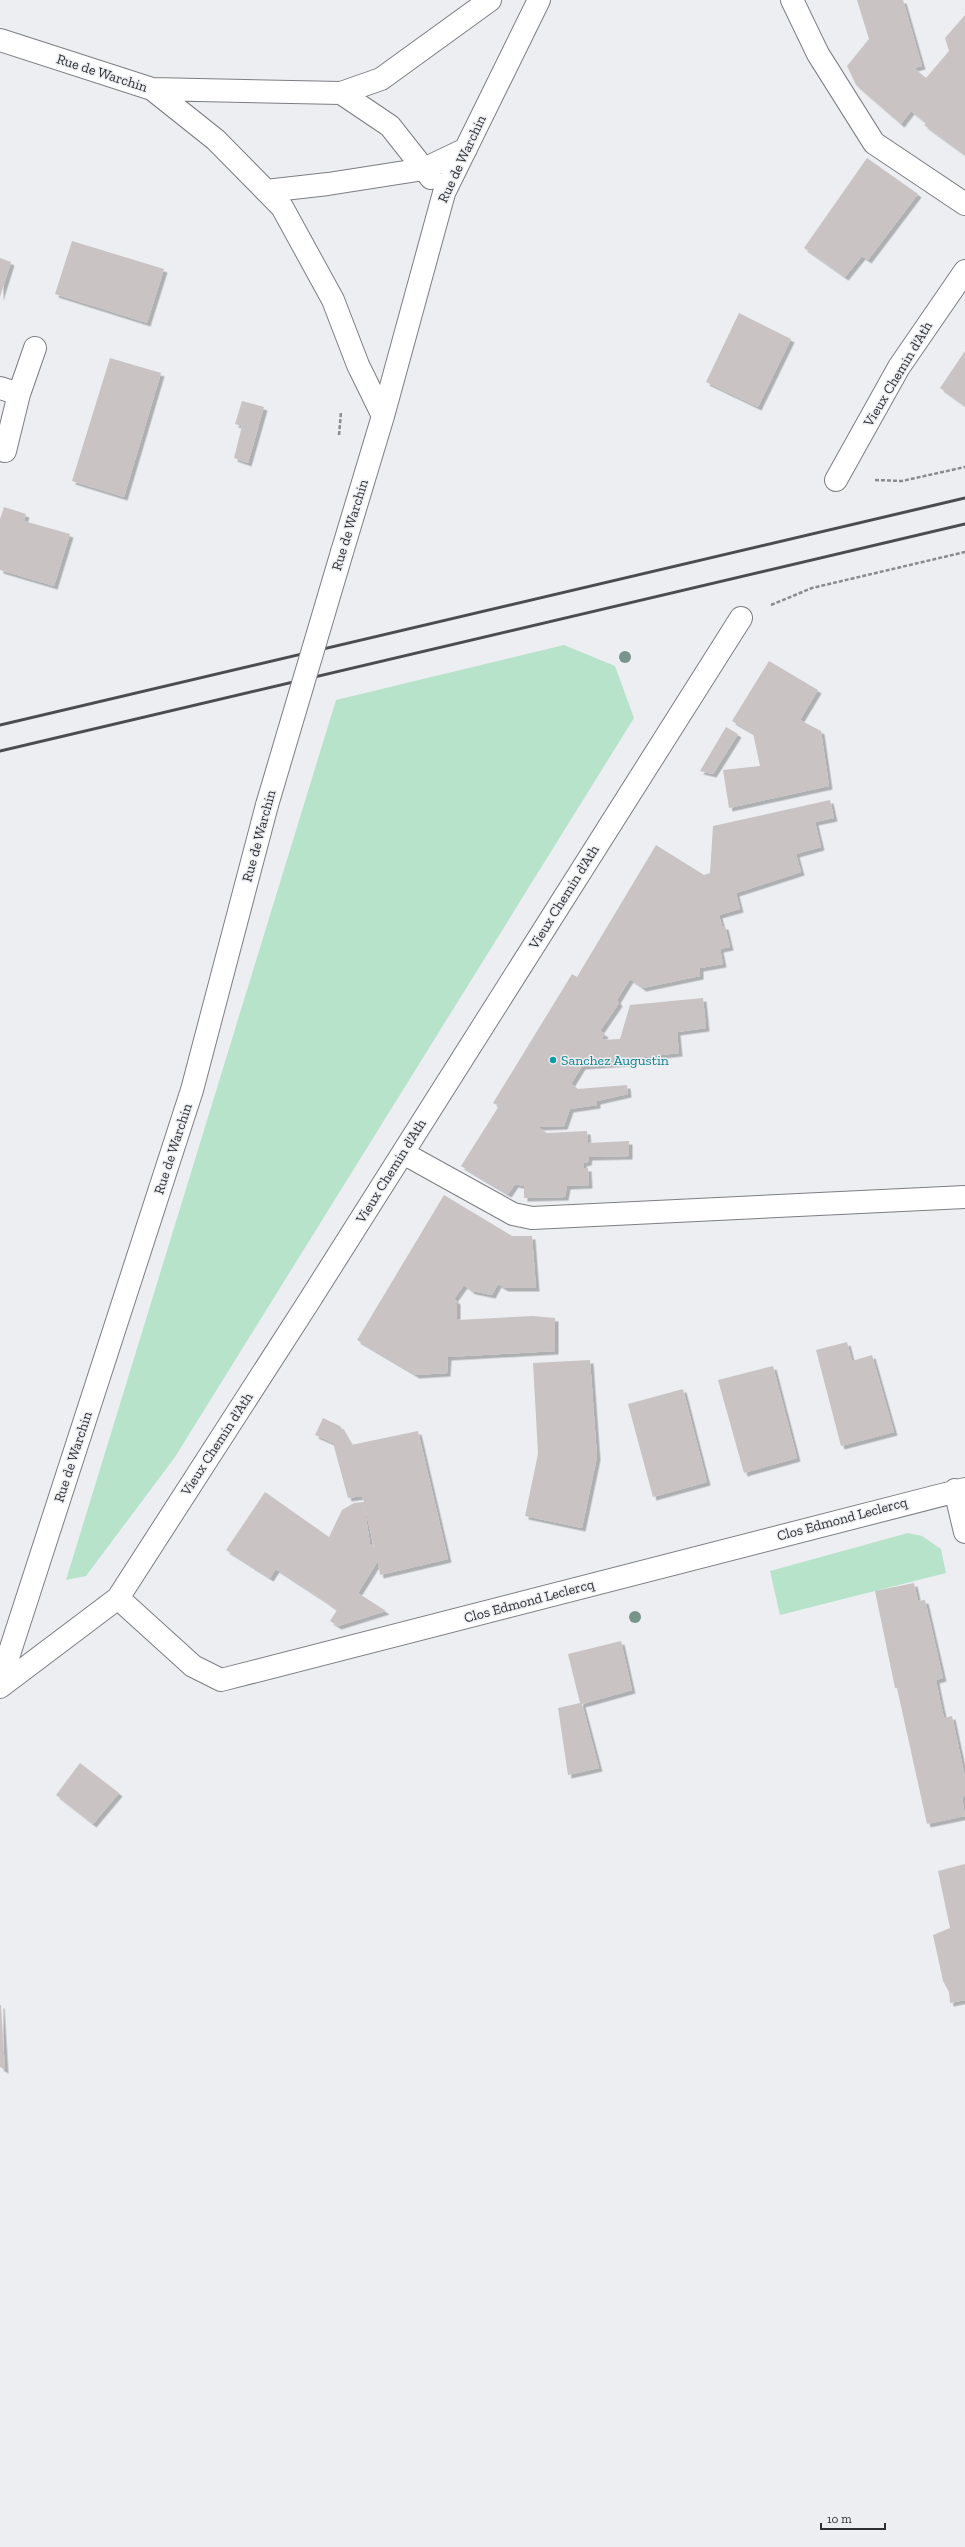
<svg xmlns="http://www.w3.org/2000/svg" width="965" height="2547" font-family="'Zilla Slab',serif">
<style>
.green{fill:#b7e3cb}
.building{fill:#c9c3c3;fill-rule:evenodd;filter:url(#shadow)}
.lines{fill:none;stroke-linecap:round;stroke-linejoin:round}
.minor-casing{stroke:#7d7e83;stroke-width:24}
.path{stroke:#898b8e;stroke-width:2.5;stroke-dasharray:4 2;stroke-linecap:butt}
.minor{stroke:#fff;stroke-width:22}
.rail{stroke:#4b4c4f;stroke-width:3}
.minor-bridge-casing{stroke:#7d7e83;stroke-width:24;stroke-linecap:butt}
.minor-bridge{stroke:#fff;stroke-width:22}
.tree{fill:#77958b}
.culture-dot{fill:#0f9aa8;stroke:#eceef2;stroke-width:1.5}
.labels{text-anchor:middle;dominant-baseline:central;stroke-width:3;stroke-linejoin:round;paint-order:stroke}
.street-label{font-size:14px;fill:#2e2f31;stroke:#eceef2}
.culture-label{font-size:14px;fill:#0d838f;stroke:#eceef2;text-anchor:start}
</style>
<defs>
<filter id="shadow"><feDropShadow dx="3.5" dy="3.5" stdDeviation="0" flood-color="#0004"/></filter>
</defs>
<rect width="100%" height="100%" fill="#eceef2"/>
<path class="green" d="M564,645L615,666L634,718L175,1457L86,1576L66,1580L336,700Z
M908,1533L922,1536L941,1549L946,1573L780,1615L770,1571Z"/>
<path class="building" d="M857,0H903L922,66L914,68L926,78L949,51L945,38L965,15V155L924,125L926,123L911,111L901,124L856,85L847,66L869,39Z
M867,158L918,194L868,260L862,256L845,277L804,248Z
M72,241L164,269L147,323L55,294Z
M0,258L11,262L0,297Z
M739,313L791,339L758,407L706,382Z
M965,351V406L940,388Z
M110,358L161,373L124,497L72,481Z
M242,401L264,407L248,463L234,458L242,426L235,424Z
M4,507L26,514L24,521L70,534L54,586L0,570V519Z
M769,661L818,690L800,720L821,731L829,786L729,808L723,770L760,766L753,733L732,721Z
M726,727L738,734L713,774L700,771Z
M830,800L834,818L815,822L821,847L796,854L801,872L736,893L740,909L719,915L722,926H725L730,947L720,949L723,964L700,968V976L643,988L630,979L617,1000L619,1003L600,1031L605,1034L601,1040L620,1039L630,1005L703,998L706,1028L677,1032L679,1053L626,1059V1063L582,1066L571,1084L578,1089L627,1085L628,1094L597,1101V1105L570,1109L564,1126L538,1127L547,1133L587,1131L588,1143L629,1141V1156L589,1157L588,1162L583,1163L584,1168H588L589,1185L567,1186L565,1197L524,1198V1186L515,1184L508,1194L461,1166L499,1106L493,1103L572,974L577,977L656,845L704,875L710,873L713,826Z
M444,1195L512,1236H532L536,1288H505L498,1284L492,1295L472,1291L464,1285L454,1299L457,1301V1320L533,1316L555,1318V1351L448,1357L447,1373L416,1375L357,1340Z
M847,1342L852,1361L872,1355L894,1432L841,1446L816,1350Z
M590,1360L597,1457L582,1528L525,1516L538,1454L533,1363Z
M773,1366L797,1458L744,1473L718,1380Z
M683,1389L707,1482L653,1497L628,1404Z
M323,1418L340,1426L351,1445L418,1431L448,1559L380,1575L378,1561L358,1593L386,1611L338,1626L330,1621L337,1610L322,1599L276,1569L270,1578L226,1550L265,1492L329,1537L342,1510L354,1503L364,1502L362,1496L348,1498L333,1443L315,1435ZM364,1504L374,1547L370,1544Z
M914,1583L918,1601L925,1600L943,1678L936,1680L940,1700L944,1718L952,1716L965,1777V1797H962L965,1816L927,1824L897,1688H895L875,1591Z
M621,1641L632,1690L582,1704L599,1768L568,1775L558,1708L580,1703L568,1654Z
M80,1763L119,1793L93,1824L56,1795Z
M965,1864V2000L950,2003L949,1992L943,1981L933,1935L950,1928L938,1871Z
M0,2005H1L5,2070L0,2067Z"/>
<g class="lines">
<defs>
<path id="minor" d="M792,0L818,54L874,143L965,204
M0,40L152,89L341,93L381,79L490,0
M152,89L216,140L282,207L333,300L358,365L383,416
M341,93L390,126L431,178
M266,191L328,184L424,169L466,149
M0,388L19,394
M5,451L19,394L35,348
M836,480L899,367L965,271
M342,552L383,416L444,193L539,0
M403,1153L513,1214L532,1218L965,1197
M955,1490L965,1532
M118,1598L193,1666L221,1680L965,1489
M0,1682L192,1090L267,805
M0,1687L118,1598L306,1306L741,618"/>
</defs>
<use href="#minor" class="minor-casing"/>
<path class="path" d="M339,435L341,412
M875,480L902,481L965,467
M771,605L812,588L965,552"/>
<use href="#minor" class="minor"/>
<path class="rail" d="M0,725L965,498
M0,751L965,524"/>
<defs>
<path id="minor-bridge" d="M267,805L342,552"/>
</defs>
<use href="#minor-bridge" class="minor-bridge-casing"/>
<use href="#minor-bridge" class="minor-bridge"/>
</g>
<g class="tree">
<circle cx="625" cy="657" r="6"/>
<circle cx="635" cy="1617" r="6"/>
</g>
<circle class="culture-dot" cx="553" cy="1060" r="4"/>
<g class="labels">
<g class="street-label">
<text transform="translate(102 73) rotate(18)">Rue de Warchin</text>
<text transform="translate(462 159) rotate(-65)">Rue de Warchin</text>
<text transform="translate(898 374) rotate(-59)">Vieux Chemin d'Ath</text>
<text transform="translate(350 525) rotate(-73)">Rue de Warchin</text>
<text transform="translate(259 836) rotate(-75)">Rue de Warchin</text>
<text transform="translate(564 897) rotate(-58)">Vieux Chemin d'Ath</text>
<text transform="translate(173 1149) rotate(-72)">Rue de Warchin</text>
<text transform="translate(391 1171) rotate(-58)">Vieux Chemin d'Ath</text>
<text transform="translate(217 1444) rotate(-57)">Vieux Chemin d'Ath</text>
<text transform="translate(73 1457) rotate(-72)">Rue de Warchin</text>
<text transform="translate(842 1519) rotate(-15)">Clos Edmond Leclercq</text>
<text transform="translate(529 1601) rotate(-15)">Clos Edmond Leclercq</text>
</g>
<g class="culture-label">
<text x="561" y="1060">Sanchez Augustin</text>
</g>
</g>
<path d="M821 2523v6h64v-6" fill="none" stroke="#2e2f31" stroke-width="2"/>
<text x="827" y="2523" font-size="12" fill="#2e2f31" stroke="#eceef2" stroke-width="3" paint-order="stroke">10 m</text>
</svg>
